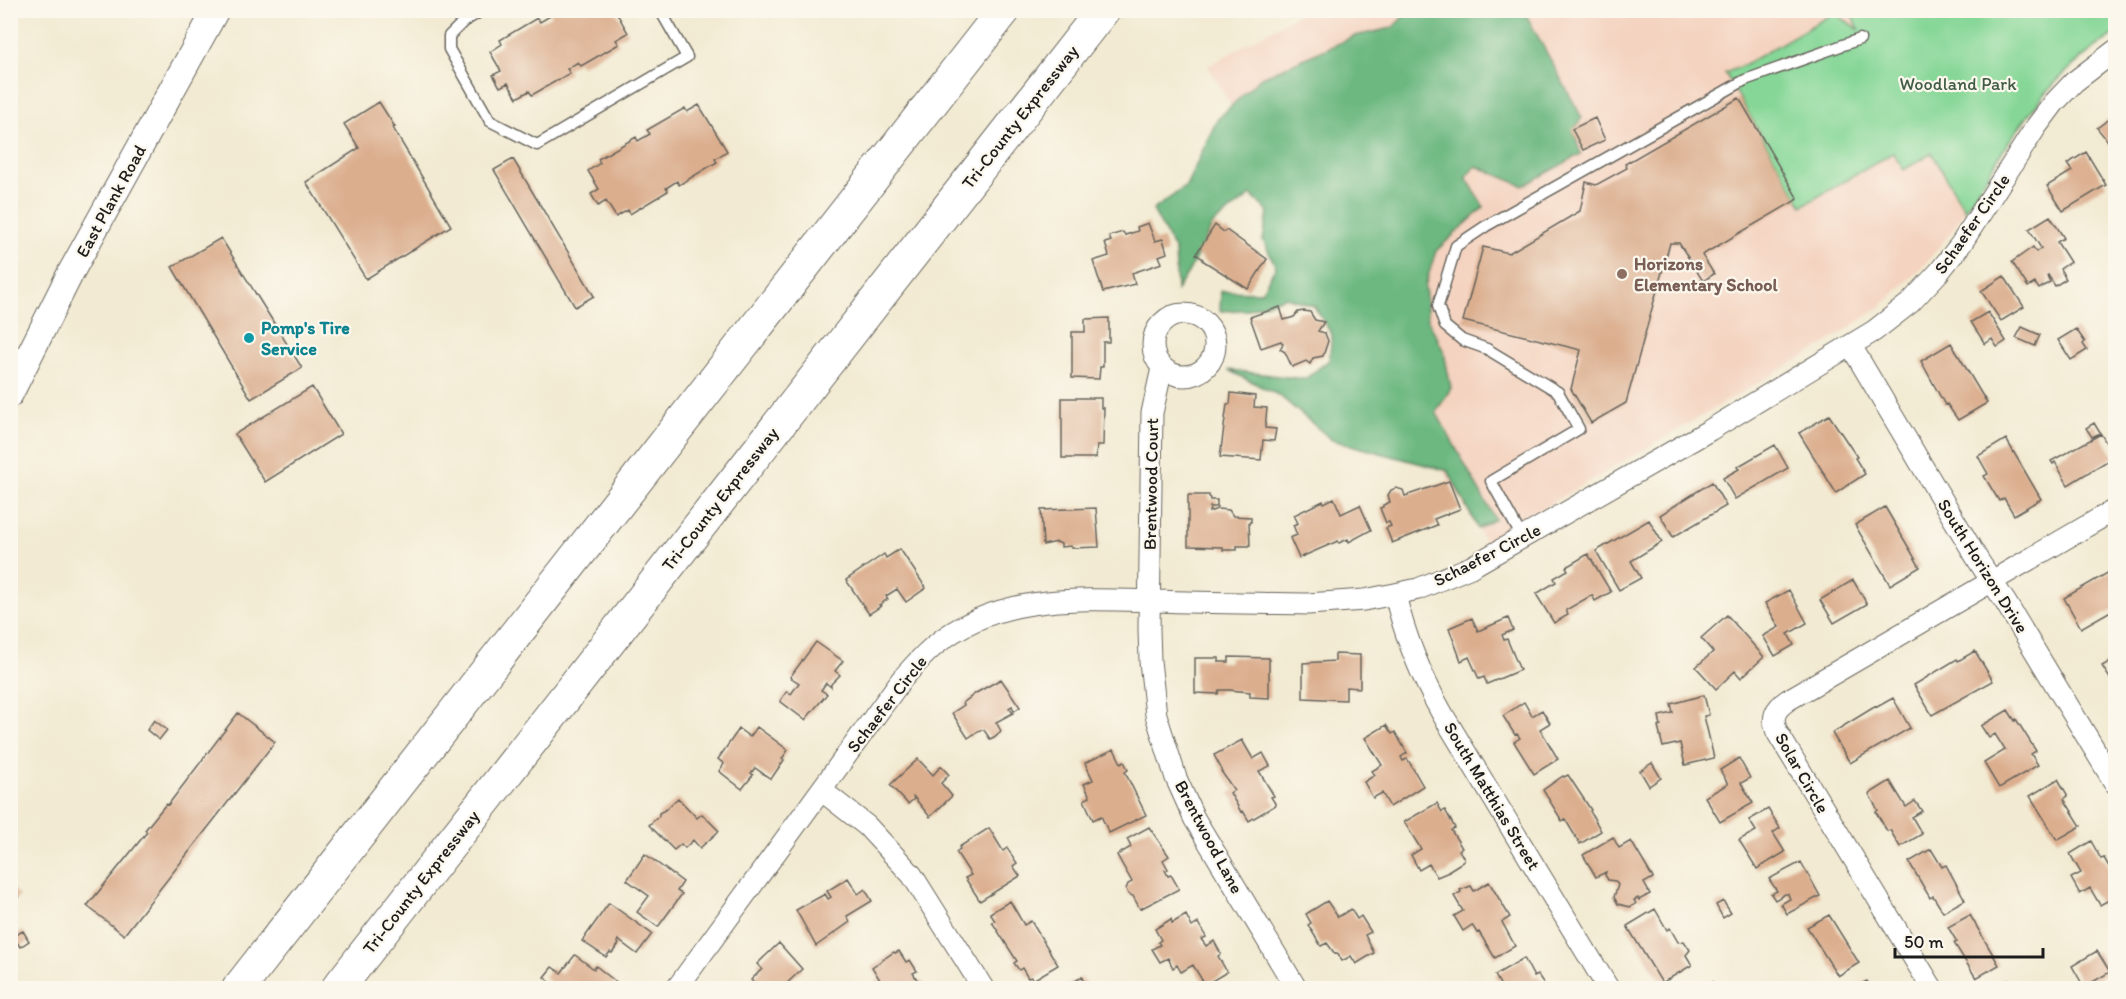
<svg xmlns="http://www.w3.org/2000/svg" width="2126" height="999" font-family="Itim,sans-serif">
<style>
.built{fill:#f4d3c0}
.green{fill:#86d797;stroke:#517a5a;stroke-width:1.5}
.forest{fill:#6cb880;stroke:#446a4e;stroke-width:1.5}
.building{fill:#dbae8e}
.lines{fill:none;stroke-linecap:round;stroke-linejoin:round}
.service-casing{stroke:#67645c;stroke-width:13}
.minor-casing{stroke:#67645c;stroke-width:23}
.tertiary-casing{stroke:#67645c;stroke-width:28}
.motorway-casing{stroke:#67645c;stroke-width:35}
.service{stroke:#fff;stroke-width:10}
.minor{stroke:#fff;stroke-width:21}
.tertiary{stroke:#fff;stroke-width:26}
.motorway{stroke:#fff;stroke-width:33}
.education-dot{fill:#8d6e63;stroke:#fbf7ec;stroke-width:2}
.culture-dot{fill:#0f9aa8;stroke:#fbf7ec;stroke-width:2}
.labels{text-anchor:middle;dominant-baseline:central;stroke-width:4.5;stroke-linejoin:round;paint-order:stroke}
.park-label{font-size:18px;fill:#415d47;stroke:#fbf7ec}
.street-label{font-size:18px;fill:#1c1c1c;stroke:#fbf7ec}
.education-label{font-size:18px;font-weight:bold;fill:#785e54;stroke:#fbf7ec;text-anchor:start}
.culture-label{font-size:18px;font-weight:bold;fill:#0d838f;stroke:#fbf7ec;text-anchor:start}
</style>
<rect width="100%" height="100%" fill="#fbf7ec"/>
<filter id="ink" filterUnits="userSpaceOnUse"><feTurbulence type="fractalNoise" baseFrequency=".0167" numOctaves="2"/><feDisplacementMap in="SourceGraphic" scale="12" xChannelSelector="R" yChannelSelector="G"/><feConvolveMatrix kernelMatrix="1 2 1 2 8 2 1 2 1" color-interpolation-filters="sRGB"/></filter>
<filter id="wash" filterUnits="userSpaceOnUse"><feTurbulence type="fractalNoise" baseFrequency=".008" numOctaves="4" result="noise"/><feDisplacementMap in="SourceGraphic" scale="24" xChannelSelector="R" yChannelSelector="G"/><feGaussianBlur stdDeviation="1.35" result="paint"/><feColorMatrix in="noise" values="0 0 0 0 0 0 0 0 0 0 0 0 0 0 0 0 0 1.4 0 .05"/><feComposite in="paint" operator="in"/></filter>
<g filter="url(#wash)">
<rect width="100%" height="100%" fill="#f2ead2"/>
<path class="built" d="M1304,11H1849L1965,210L1951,232L1925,264L1880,307L1827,343L1485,542L1208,66Z"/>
<path class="green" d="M1849,11H2115V34C2042,80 2010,140 1965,210L1932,153L1904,170L1893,153L1802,206L1725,73L1744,65L1834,13L1860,30Z"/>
<path class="forest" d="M1409,11H1524L1582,118L1573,131L1581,154L1523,186L1476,166L1466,177L1484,207L1436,251L1425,286L1428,320L1444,352L1451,388L1436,412L1495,519L1478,529L1448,471L1332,440L1280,396L1228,370L1305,379L1329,360L1332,335L1314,306L1286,297L1246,310L1220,311L1221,291L1261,292L1276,267L1263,240L1268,212L1251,195L1213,224L1189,271L1177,290L1175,251L1153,210L1186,186L1217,120L1260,78L1355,36L1392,28Z"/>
<g id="blocks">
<path class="building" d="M549,10H615L628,33L616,40L619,44L581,66L578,62L567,69L570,73L532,95L529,91L517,98L508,83L500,87L493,75L501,71L490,52L502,44L500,40L537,18L540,22L552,15Z
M1739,98L1798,199L1702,255L1714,274L1703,281L1679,243H1670L1626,403L1591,423L1571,389L1581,350L1463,321L1483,247L1509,253L1580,211L1586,182L1596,185L1627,168L1625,164Z
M379,102L395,127L393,128L451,226L366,279L306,182L359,148L344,124Z
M699,105L727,151L715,159L717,162L679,185L677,181L666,188L668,191L630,214L628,210L616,217L606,201L598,206L591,194L599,189L588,171L600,163L598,159L636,137L638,141L650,134L647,130L685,108L687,112Z
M2116,114V151L2097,128Z
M1595,118L1605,140L1583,150L1572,129Z
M2086,152L2106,185L2063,211L2047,186L2072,171L2067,164Z
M513,159L594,296L575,307L494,170Z
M2050,216L2064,238L2057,242L2070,262L2060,269L2066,279L2055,286L2048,275L2047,276L2050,282L2039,289L2035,283L2028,287L2012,262L2033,247L2036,252L2041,248L2029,229Z
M1148,223L1155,241L1163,239L1167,253L1159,256L1162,263L1132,273L1135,284L1103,292L1093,261L1109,256L1105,243L1111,241L1109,236L1123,232L1125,235L1138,231L1137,227Z
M1215,225L1224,232L1226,230L1267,259L1248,289L1202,260L1203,259L1196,254Z
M221,238L302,368L251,399L172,267Z
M2004,276L2024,307L2001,321L1981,291Z
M1280,307L1284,320L1294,317L1298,312L1304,311L1310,312L1315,320L1324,322L1318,331L1325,333L1328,341L1323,356L1313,358L1310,364L1306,361L1292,367L1285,352L1280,349L1283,344L1281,341L1261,348L1250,317Z
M1988,312L2006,341L1997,347L1992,339L1985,344L1971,322Z
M1109,318V342H1103V367H1100L1099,379L1072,378V332H1085V319Z
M2022,327L2040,335L2035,346L2016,338Z
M2076,329L2085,342L2083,344L2087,350L2071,360L2058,340Z
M1951,343L1987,403L1958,420L1947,404L1945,405L1921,361Z
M312,387L341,434L265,482L235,434Z
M1231,393L1255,396L1254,407L1267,408L1265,428L1276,429L1274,441L1263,440L1261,460L1220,457L1227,404H1230Z
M1062,398H1101V408H1104L1103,445H1097L1096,458H1062Z
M1829,415L1857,457L1855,458L1865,474L1836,493L1799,433Z
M2094,423L2100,433L2092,437L2086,428Z
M2101,434L2114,457L2068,485L2055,462L2053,464L2051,461Z
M2006,439L2041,499L2014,515L2004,498L1999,501L1984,476L1988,474L1978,456Z
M1775,445L1788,468L1735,499L1723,478L1739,469L1737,467Z
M1449,481L1460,509L1434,519L1437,525L1392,543L1386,528L1391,526L1389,522L1386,523L1380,508L1383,507V505L1390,502L1388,495L1391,490L1396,488L1403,490L1405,496Z
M1712,482L1726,506L1673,537L1660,515Z
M1188,495H1209L1210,500H1217V507H1210L1209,512L1217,509L1229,510L1233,516L1251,517V522H1249L1250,546H1237V550H1223V547L1188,546Z
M1334,498L1341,514L1360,505L1371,530L1349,542L1348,539L1339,543L1338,541L1299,558L1290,538L1297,535L1293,525L1298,523L1294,515L1323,501L1324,503Z
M1885,507L1920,567L1890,585L1855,525Z
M1096,508L1099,547L1071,548V546L1061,547V544L1057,542L1043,545L1041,510Z
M1649,520L1662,542L1631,561L1641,578L1619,590L1596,551Z
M900,549L926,588L906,602L897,589L886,596L888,599L879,605L881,606L869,614L846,580L884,554L886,558Z
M1588,554L1611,592L1595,601L1592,595L1566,610L1568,615L1554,623L1536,594L1556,582L1554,578L1568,570L1566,567Z
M2116,568V608L2081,628L2064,598Z
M1853,580L1867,604L1834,623L1820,600Z
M1789,590L1807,623L1788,634L1794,645L1775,656L1763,636L1779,627L1765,603Z
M1727,615L1764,657L1741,678L1735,671L1716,689L1696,667L1713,652L1701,638Z
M1472,618L1478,631L1508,618L1513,630L1502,635L1504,640L1507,639L1520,670L1487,684L1484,677L1479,679L1469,657L1461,661L1449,628Z
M816,642L843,661L835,671L840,675L831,684V687L826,683L821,690L827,694L805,720L780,701L787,691L791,694L799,683L790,677Z
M1975,651L1993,681L1932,715L1914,685L1957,659L1958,661Z
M1335,654L1360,655V688L1346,687V700L1303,698V663L1335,661Z
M1229,657L1269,658V698L1250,697V692L1229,690H1219L1218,694L1195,693V658H1219V662H1229Z
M2116,658V688L2102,666Z
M1001,679L1020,707L1014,711L1012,706L1009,708L1013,713L996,722L1001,731L994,737L990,739L984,730H980L968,738L952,713L964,705L963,703L976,693Z
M1704,695L1709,715L1704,716L1714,758L1685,765L1680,743L1663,747L1658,727L1661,726L1659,716L1673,713L1671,704Z
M1893,698L1910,728L1850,763L1832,733L1876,706L1877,707Z
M1524,702L1532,716L1542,710L1550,723L1540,729L1558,759L1534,774L1514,742L1520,738L1517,734L1515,735L1503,716Z
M2008,710L2015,721L2016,719L2036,751L2031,754L2038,765L1999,788L1984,763L2005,750L1995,734L1989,738L1981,726Z
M238,713L275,742L124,935L87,906L147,832L145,830L166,804L168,805Z
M154,720L167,730L159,740L147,730Z
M1386,725L1392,734L1395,732L1407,753L1401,757L1403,761L1407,759L1408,760L1423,786L1390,807L1382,793L1373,798L1364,782L1375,775L1372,771L1382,765L1365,738Z
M757,727L788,750L782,759L784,760L771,779L755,768L751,773L753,775L742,789L719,771L724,764L718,759L739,729L750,737Z
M1242,740L1253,759L1263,753L1270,766L1259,771L1274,796L1271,797L1276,805L1249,821L1243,811L1241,812L1230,793L1234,790L1221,771L1222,770L1214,755Z
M1114,749L1121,763L1124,761L1128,770L1125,772L1146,815L1109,833L1101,816L1093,820L1084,800L1090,797L1084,784L1093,780L1085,763Z
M1739,758L1750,778L1741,783L1753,803L1720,822L1705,797L1728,784L1720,770Z
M918,759L933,775L941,766L949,775L941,783L952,796L930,817L913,796L914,799L908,804L890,785Z
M1652,763L1661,778L1649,786L1640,771Z
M1568,775L1591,810L1590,811L1601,831L1580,844L1565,819L1562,821L1543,790L1563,776L1564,777Z
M2058,779L2068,796L2064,799L2081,826L2057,840L2030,796Z
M1890,781L1906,807L1915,801L1922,811L1912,817L1922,834L1900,847L1890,830L1887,831L1876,812L1878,810L1869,794Z
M678,798L697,818L702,814L719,831L700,848L693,840L685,848L681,844L674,850L649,825L659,816V813L665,810Z
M1437,803L1442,812L1445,810L1455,828L1451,830L1462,848L1459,850L1464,859V861L1448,871L1449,872L1437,877L1429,864L1419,870L1411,855L1421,849L1404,822Z
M1768,809L1780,828L1773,833L1785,852L1757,869L1739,840L1756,831L1749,820Z
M1149,827L1169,856L1163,860L1168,869L1165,870L1168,876L1171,875L1179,889L1140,909L1133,896L1128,894L1126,889L1128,884L1132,882L1117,855L1131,847L1127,839Z
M989,828L1003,851L1007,848L1017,863L1013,866L1020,876L980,901L965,878L971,875L956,852L960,849L959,847Z
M1613,837L1619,848L1631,841L1653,878L1644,883L1650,894L1639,900L1638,898L1634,900L1636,904L1630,907L1618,904L1614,897L1618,885L1615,881L1608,880L1605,875L1606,872L1596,877L1583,855Z
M2091,841L2101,859L2104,858L2114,875L2112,876L2116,881V896L2100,905L2090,888L2080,894L2071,878L2081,873L2070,854Z
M1931,849L1942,867L1946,865L1965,900L1943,912L1933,896L1930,898L1909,862Z
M645,854L683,882L677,891L682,894L658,927L637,912L649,896L627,880Z
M1801,862L1820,896L1787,914L1781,904L1790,899L1788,894H1785L1775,900L1771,894L1777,891L1769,879Z
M848,878L858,894L865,889L872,901L847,916L850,922L816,946L796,910L825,894L828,899L831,897L827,891Z
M1489,882L1510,917L1502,922L1515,946L1495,958L1479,932L1477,933L1472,925L1463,931L1454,916L1463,911L1454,896L1461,892L1460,890L1471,886L1474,891Z
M10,884L19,897L10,902Z
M1010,901L1024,925L1031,921L1058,965L1033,980L1031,977L1028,978L1022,968L1019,970L1014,963L1017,961L992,922L995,921L990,913Z
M1327,901L1338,917L1351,909L1357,919L1361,916L1371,932L1365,935L1374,953L1356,964L1351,956L1342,961L1337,953L1335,954L1327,943L1321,946L1308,925L1311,923L1306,914Z
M1723,901L1731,913L1723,918L1716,905Z
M609,903L652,934L637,954L618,940L617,942L619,944L612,953L610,952L606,957L582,941Z
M1655,909L1667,930L1670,928L1678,942L1684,941L1690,950L1686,955L1692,965L1662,983L1627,926Z
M1186,915L1192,927L1198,923L1206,937L1201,939L1206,946L1214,941L1221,954L1218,956L1227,972L1205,985L1193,965L1181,972L1177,965L1173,968L1168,958L1160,962L1152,949L1160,945L1158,942L1161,940L1155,929L1171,919L1172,923Z
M1829,915L1859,963L1838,976L1807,927Z
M1970,915L1999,965L1976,978L1954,943L1957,942L1948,927Z
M23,931L29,941L20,947L13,936Z
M779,943L802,969L782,988H759L751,980L762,969L757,964Z
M899,951L906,962L910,960L917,971L913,973L919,983L922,981L926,988H870L869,986L880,980L872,967L894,952L895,953Z
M2097,951L2110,972L2084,987L2072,966Z
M575,955L594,969L596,966L616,982L611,988H587L584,987L583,988H549L552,984L544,977L552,967L561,973Z
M1524,958L1534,977L1538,975L1540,978L1547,988H1502L1495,975Z
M1082,977L1083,981H1085L1088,987L1087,988H1063Z
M2008,980L2013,988H1994Z
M1867,981L1871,988H1854Z
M1713,982L1716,988H1700Z"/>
</g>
</g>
<g filter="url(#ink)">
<use href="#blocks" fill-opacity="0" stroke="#67645c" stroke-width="1.5"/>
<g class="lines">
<defs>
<path id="service" d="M483,10L463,22L449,36V49L490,121L537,145L687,57L660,10
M1523,539L1491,481L1579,429L1558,392L1487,349L1462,340L1445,326L1438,306L1456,246L1486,226L1745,80L1860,39"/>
<path id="minor" d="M1153 345a31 31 0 1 1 62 0a31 31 0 1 1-62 0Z
M1851,346L1978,560L2006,603L2116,785
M1162,368L1152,413L1149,629L1150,661L1156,715L1176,778L1194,818L1296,988
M1395,594C1405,638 1421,676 1443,715L1608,988
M821,790L867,826L912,875L983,988
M677,988L902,679C912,668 922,656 934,646C997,593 1079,599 1157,601C1207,603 1257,603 1308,604L1364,600L1395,594L1418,589L1471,567L1710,430L1874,331L1910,303L1939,272L1961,244L2036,127L2054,103L2074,82L2116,50
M1932,988L1777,732C1771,717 1775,709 1788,700L2116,509"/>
<path id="tertiary" d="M10,394L71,272L216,10"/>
<path id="motorway" d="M239,988L1004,10
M338,988L1103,10"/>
</defs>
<use href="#service" class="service-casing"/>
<use href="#minor" class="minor-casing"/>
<use href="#tertiary" class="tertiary-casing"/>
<use href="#motorway" class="motorway-casing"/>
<use href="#service" class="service"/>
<use href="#minor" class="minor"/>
<use href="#tertiary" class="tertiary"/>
<use href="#motorway" class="motorway"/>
</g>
</g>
<circle class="education-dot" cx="1622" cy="274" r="6"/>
<circle class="culture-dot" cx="249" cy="338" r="6"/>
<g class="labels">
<g class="park-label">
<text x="1958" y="84">Woodland Park</text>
</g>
<g class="street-label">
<text transform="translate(1020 117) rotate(-52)">Tri-County Expressway</text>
<text transform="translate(111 201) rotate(-61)">East Plank Road</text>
<text transform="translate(1972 224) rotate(-55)">Schaefer Circle</text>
<text transform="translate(1151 484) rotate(-89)">Brentwood Court</text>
<text transform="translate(720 499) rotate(-52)">Tri-County Expressway</text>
<text transform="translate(1487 555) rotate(-27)">Schaefer Circle</text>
<text transform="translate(1983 566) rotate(58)">South Horizon Drive</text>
<text transform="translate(887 704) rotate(-52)">Schaefer Circle</text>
<text transform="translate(1802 773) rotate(60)">Solar Circle</text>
<text transform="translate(1492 796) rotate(59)">South Matthias Street</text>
<text transform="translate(1209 837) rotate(62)">Brentwood Lane</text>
<text transform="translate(421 882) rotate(-52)">Tri-County Expressway</text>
</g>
<g class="education-label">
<text x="1634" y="264">Horizons<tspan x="1634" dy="21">Elementary School</tspan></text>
</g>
<g class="culture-label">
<text x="261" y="328">Pomp's Tire<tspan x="261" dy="21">Service</tspan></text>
</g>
</g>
<rect width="2126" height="999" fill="none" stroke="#fbf7ec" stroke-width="36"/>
<path d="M1895 948v9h148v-9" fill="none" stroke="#1c1c1c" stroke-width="3"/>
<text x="1904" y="948" font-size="18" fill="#1c1c1c" stroke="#fbf7ec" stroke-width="4.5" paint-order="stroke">50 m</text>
</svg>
